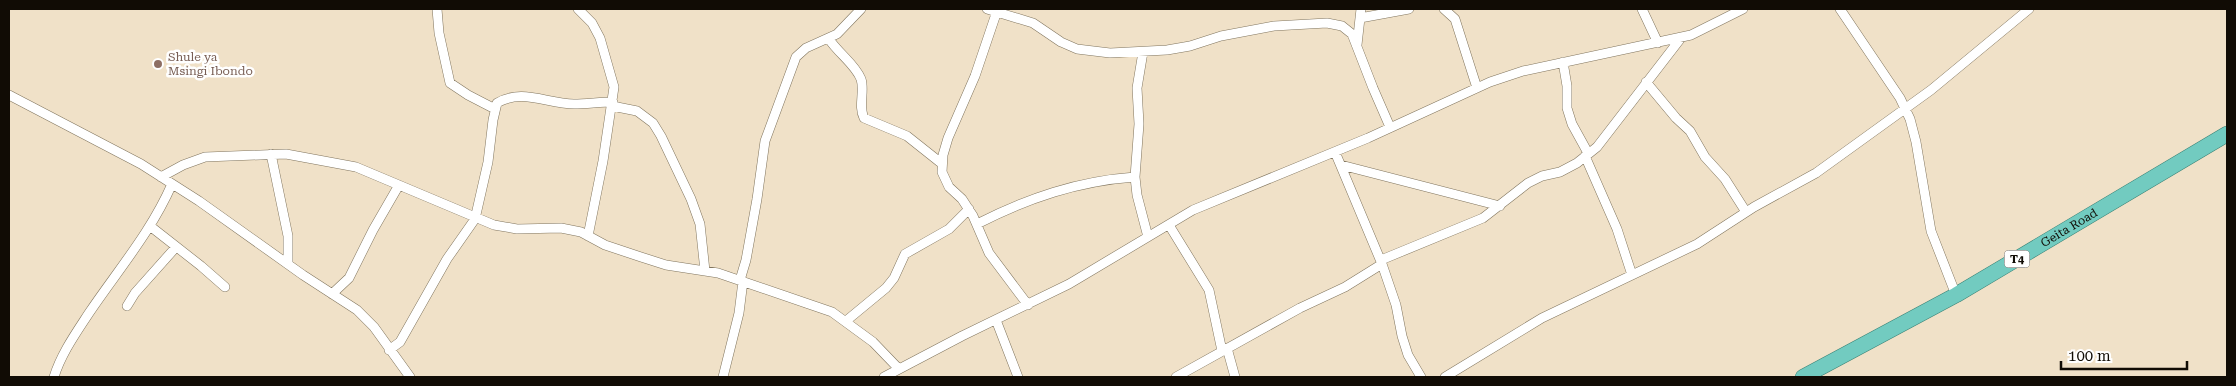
<svg xmlns="http://www.w3.org/2000/svg" width="2236" height="386" font-family="'Roboto Serif',serif">
<style>
.lines{fill:none;stroke-linecap:round;stroke-linejoin:round}
.minor-casing{stroke:#81755e;stroke-width:10}
.trunk-casing{stroke:#398074;stroke-width:16}
.minor{stroke:#fff;stroke-width:9}
.trunk{stroke:#72cbc0;stroke-width:15}
.education-dot{fill:#8d6e63;stroke:#fff;stroke-width:2}
.labels{text-anchor:middle;dominant-baseline:central;stroke-width:5;stroke-linejoin:round;paint-order:stroke}
.shield{fill:#fff;stroke:#585550;stroke-width:1}
.shield-label{font-size:11px;font-weight:bold;fill:#110c05}
.education-label{font-size:12px;fill:#785e54;stroke:#fff;text-anchor:start}
.street-label{font-size:12px;fill:#110c05;stroke:#fff}
</style>
<rect width="100%" height="100%" fill="#f0e1c8"/>
<g class="lines">
<defs>
<path id="minor" d="M437,9L439,33L450,83L468,95L495,109
M578,9L592,23L600,38L614,87L603,161L588,236
M987,9L1033,23L1061,42L1077,49L1110,53L1167,50L1190,46L1221,36L1274,26L1327,23L1342,26L1352,34L1373,88L1390,127
M1444,9L1455,19L1477,88
M1642,9L1658,43
M1840,9L1900,98L1910,119L1916,142L1931,231L1956,295
M997,11L975,76L948,138L943,155L942,172L949,187L962,199L973,216L989,253L1028,305
M1360,18L1409,9
M829,39C838,53 855,64 861,79C865,91 858,106 864,118L907,136L941,163
M1357,45L1361,9
M1143,52L1137,88L1139,124L1135,177L1137,195L1148,237
M1563,62L1567,86V108L1572,124L1588,153
M1646,82L1676,118L1690,131L1705,157L1725,179L1746,212
M9,95L141,164L199,201L303,275L357,310L374,327L410,377
M612,106L637,111L653,123L661,136L691,199L700,224L705,271
M1335,152L1382,264L1396,305L1402,336L1408,355L1421,377
M271,154L288,236V264
M1585,156L1617,229L1632,275
M1341,165L1500,206
M161,177L183,165L205,157L286,154L356,167L494,225L517,229L561,228L581,232L605,245L641,257L666,265L718,273L832,312L873,342L899,369
M977,224C1028,198 1078,181 1135,177
M1169,225L1209,290L1222,351
M150,226L201,266L225,287
M1381,260L1483,218L1528,183L1542,176L1560,172L1577,163L1597,147L1681,38
M740,280L746,260L757,199L765,141L796,57L806,48L837,34L861,9
M332,294L349,278L373,230L399,185
M127,306L135,293L176,247
M996,320L1018,377
M846,321L886,288L894,278L905,254L949,229L969,209
M1227,348L1235,377
M389,350L400,342L447,259L475,219L488,162L493,120L497,103C522,88 547,104 574,104C587,104 600,102 613,102
M54,377C61,354 76,333 89,313C118,270 151,232 172,184
M723,377L739,313L743,281
M884,377L962,336L1069,284L1193,210L1368,138L1490,82L1523,71L1691,35L1743,9
M1176,377L1300,308L1345,287L1382,264
M1445,377L1542,318L1697,244L1754,207L1816,173L1931,90L2029,9"/>
<g id="trunk">
<path id="s1" d="M1803,377L1956,295L2227,134"/>
</g>
</defs>
<use href="#minor" class="minor-casing"/>
<use href="#trunk" class="trunk-casing"/>
<use href="#minor" class="minor"/>
<use href="#trunk" class="trunk"/>
</g>
<circle class="education-dot" cx="158" cy="64" r="5"/>
<g class="labels">
<rect class="shield" x="2004.5" y="250.5" width="25" height="17" rx="4"/>
<g class="shield-label">
<text x="2017" y="259">T4</text>
</g>
<g class="education-label">
<text x="168" y="57">Shule ya<tspan x="168" dy="14">Msingi Ibondo</tspan></text>
</g>
<g class="street-label">
<text stroke="none"><textPath href="#s1" startOffset="305">Geita Road</textPath></text>
</g>
</g>
<rect width="2236" height="386" fill="none" stroke="#110c05" stroke-width="20"/>
<path d="M2061 361v8h126v-8" fill="none" stroke="#110c05" stroke-width="2.5"/>
<text x="2068" y="361" font-size="15" fill="#110c05" stroke="#ffffff" stroke-width="4" paint-order="stroke">100 m</text>
</svg>
